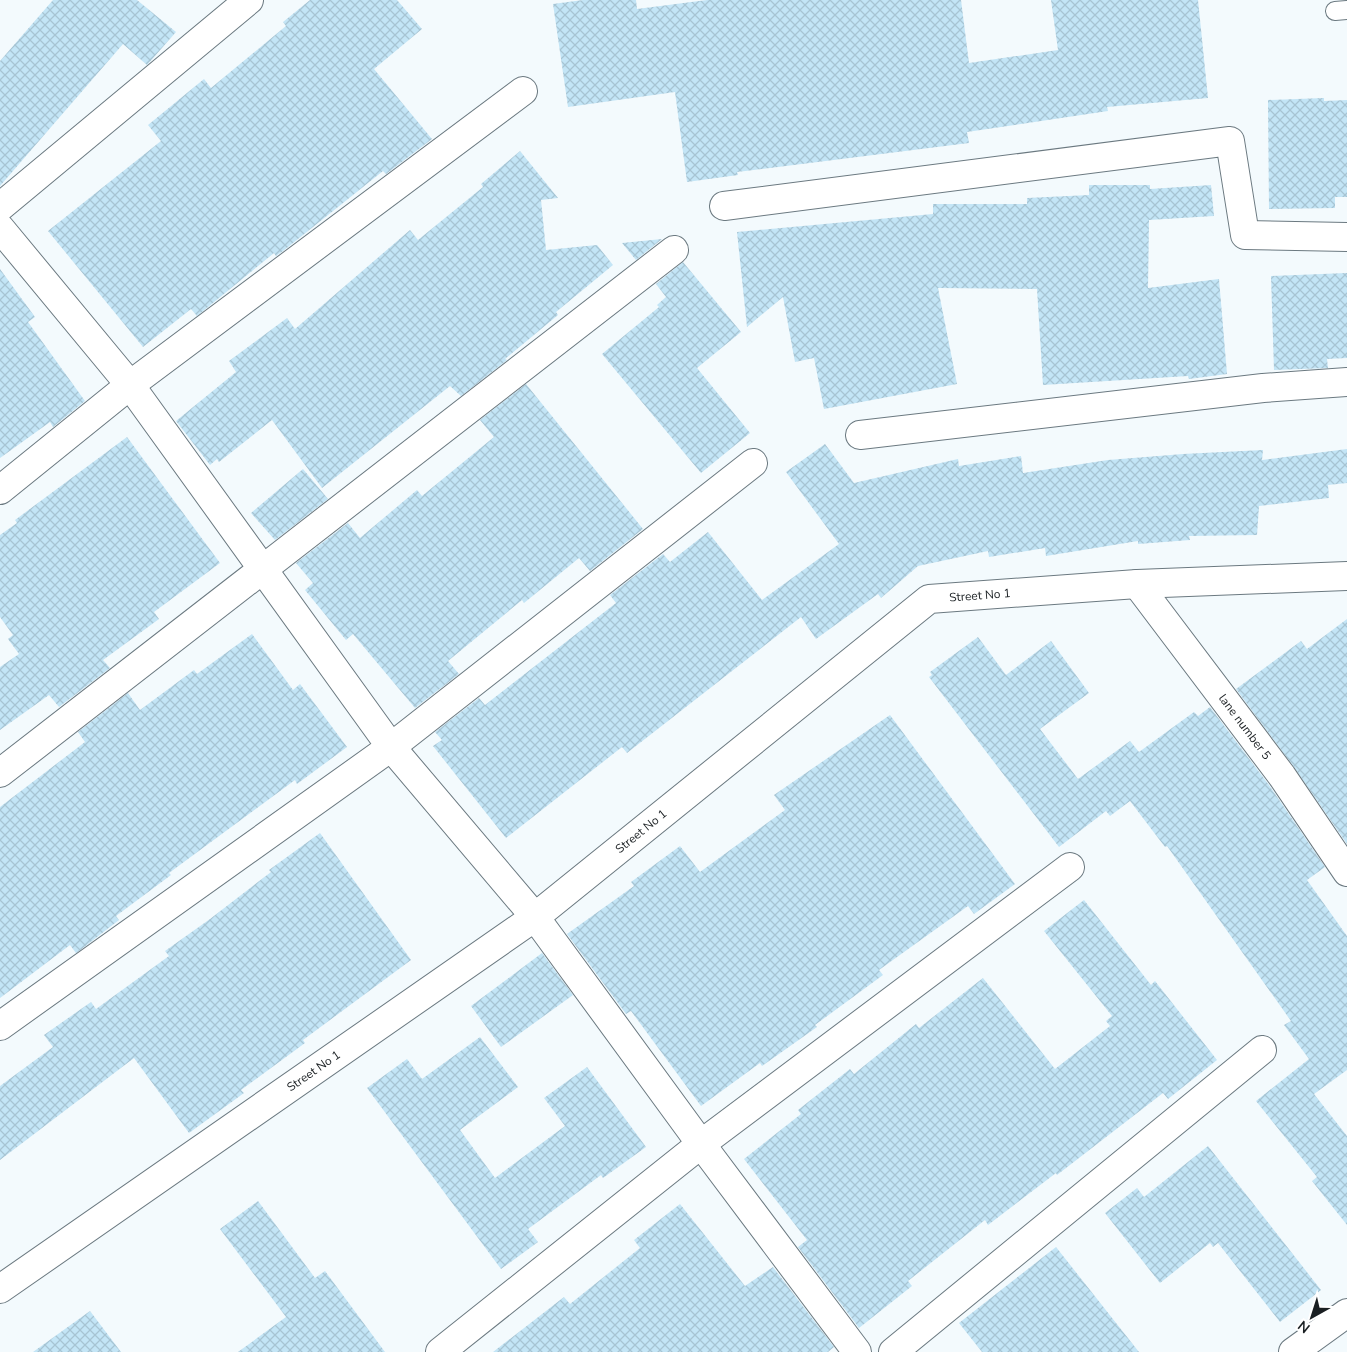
<svg xmlns="http://www.w3.org/2000/svg" width="1347" height="1352" font-family="'Nunito Sans',sans-serif">
<style>
.building{fill:url(#building-cross-hatch)}
.lines{fill:none;stroke-linecap:round;stroke-linejoin:round}
.service-casing{stroke:#6b7980;stroke-width:20}
.minor-casing{stroke:#6b7980;stroke-width:30}
.tertiary-casing{stroke:#6b7980;stroke-width:30}
.service{stroke:#fff;stroke-width:18}
.minor{stroke:#fff;stroke-width:28}
.tertiary{stroke:#fff;stroke-width:28}
.labels{text-anchor:middle;dominant-baseline:central;stroke-width:4.5;stroke-linejoin:round;paint-order:stroke}
.street-label{font-size:12px;fill:#1a1f22;stroke:#fff}
</style>
<defs>
<pattern id="building-cross-hatch" width="8" height="8" patternUnits="userSpaceOnUse" patternTransform="scale(1.25)"><rect width="8" height="8" fill="#c3e5f6"/><path d="M0 0l8 8M0 8l8-8" fill="none" stroke="#a7c4d3"/></pattern>
</defs>
<rect width="100%" height="100%" fill="#f3fafd"/>
<path class="building" d="M53,0H137L176,32L147,65L123,44L0,186V61Z
M310,0H397L422,29L374,69L432,139L386,174L383,171L283,251L276,256L274,253L197,316L191,309L143,347L48,231L161,141L148,125L204,79L211,88L286,26L283,22Z
M583,0H636L637,9L707,0H961L969,63L1058,50L1051,0H1198L1208,98L1107,107L1108,111L967,132L969,143L737,172L738,175L687,182L675,92L568,107L553,4Z
M1324,98V101L1347,100V197H1335V208L1269,209L1268,100Z
M520,151L558,198L541,200L546,250L597,245L613,265L556,312L558,315L505,359L507,360L461,396L450,386L322,488L272,420L219,462L217,459L210,465L176,421L236,372L229,361L287,318L295,329L410,230L418,240L483,187L481,184Z
M1089,185H1150V189L1211,185L1214,216L1149,220L1148,288L1219,279L1227,374L1189,379L1188,376L1043,385L1037,289L938,288L957,384L824,409L814,358L795,362L783,297L747,327L737,232L933,214V204H1027V198L1089,195Z
M662,239L636,260L622,243Z
M683,262L741,332L697,368L750,433L701,473L602,354L659,307L657,305L666,297L656,284Z
M0,269L35,317L28,322L85,401L53,427L50,422L0,458Z
M1347,273V358L1327,359L1328,368L1274,370L1271,276Z
M526,384L643,529L590,571L579,558L524,603L522,600L448,661L459,674L415,708L353,634L346,640L305,590L313,583L296,563L348,523L360,538L417,490L422,496L494,437L480,420Z
M127,437L220,563L154,612L159,619L103,660L110,668L59,707L49,695L0,730V667L19,654L8,639L13,635L0,617V535L17,523L15,520Z
M825,444L854,483L958,459L959,466L1021,456L1023,473L1108,460L1183,454L1263,450L1262,460L1347,449V483L1328,485L1329,498L1259,506L1257,535L1189,536L1190,540L1138,544V541L1046,556L1045,548L989,557L988,551L918,566L881,598L878,594L816,639L801,617L627,753L622,747L506,838L433,746L442,740L435,732L479,698L485,705L616,603L610,595L663,554L670,562L708,532L762,600L839,544L786,472Z
M303,469L328,499L275,540L251,513Z
M1347,619V844L1294,767L1236,689L1301,641L1307,649Z
M252,634L293,690L300,684L347,747L297,784L295,780L169,873L171,875L116,916L119,920L79,951L76,953L70,945L0,998V807L85,742L78,732L128,693L140,710L194,670L197,674Z
M978,637L1006,675L1051,641L1089,693L1040,729L1078,779L1130,741L1139,752L1194,712L1198,716L1210,707L1269,785L1325,867L1307,880L1347,936V1070L1314,1094L1347,1136V1225L1312,1181L1317,1177L1256,1101L1309,1059L1284,1025L1291,1021L1167,846L1165,847L1130,801L1110,816L1106,811L1059,847L929,677L932,675L930,672Z
M890,715L1015,884L974,914L968,906L879,970L883,975L815,1025L817,1027L762,1066L760,1063L701,1106L631,1011L626,1014L567,934L634,886L631,882L680,846L700,872L785,810L774,795Z
M320,833L411,960L303,1040L305,1043L241,1090L244,1093L189,1133L134,1058L0,1160V1086L53,1047L44,1035L91,1002L96,1009L169,956L165,951L210,919L271,872L269,870Z
M1084,900L1151,985L1155,981L1217,1060L1168,1099L1163,1093L1057,1175L1056,1173L988,1225L985,1220L908,1281L912,1286L859,1328L798,1247L807,1240L744,1159L801,1114L798,1110L850,1069L854,1074L916,1024L919,1028L983,978L1055,1069L1110,1026L1106,1021L1112,1016L1044,931Z
M542,953L573,995L501,1047L471,1006Z
M480,1037L518,1087L460,1130L495,1178L565,1126L544,1098L587,1067L646,1147L603,1178L601,1175L528,1229L538,1242L501,1269L367,1088L407,1059L422,1079Z
M1208,1146L1321,1290L1280,1322L1218,1243L1213,1247L1210,1243L1160,1283L1105,1213L1137,1188L1144,1197Z
M258,1201L315,1278L325,1271L385,1352H238L286,1317L220,1229Z
M680,1204L745,1286L773,1267L834,1347L828,1352H493L564,1297L570,1304L640,1248L634,1240Z
M1056,1247L1139,1352H982L959,1323Z
M90,1311L121,1352H33Z"/>
<g class="lines">
<defs>
<path id="service" d="M1335,11L1347,10"/>
<g id="minor">
<path d="M724,206L1230,141L1245,235L1347,237"/>
<path d="M0,207L249,0"/>
<path d="M0,228L130,385L391,747L535,917L701,1144L857,1352"/>
<path d="M860,435L1263,388L1347,382"/>
<path d="M0,490L130,385L523,91"/>
<path id="s1" d="M1137,584L1282,776L1347,872"/>
<path d="M0,773L674,250"/>
<path d="M0,1026L391,747L753,463"/>
<path d="M440,1352L701,1144L1070,867"/>
<path d="M893,1352L1262,1050"/>
<path d="M1293,1352L1347,1313"/>
</g>
<g id="tertiary">
<path id="s2" d="M0,1289L535,917L929,599L1137,584L1347,576"/>
</g>
</defs>
<use href="#service" class="service-casing"/>
<use href="#minor" class="minor-casing"/>
<use href="#tertiary" class="tertiary-casing"/>
<use href="#service" class="service"/>
<use href="#minor" class="minor"/>
<use href="#tertiary" class="tertiary"/>
</g>
<g class="labels">
<g class="street-label">
<text stroke="none"><textPath href="#s2" startOffset="1209">Street No 1</textPath></text>
<text stroke="none"><textPath href="#s1" startOffset="179">lane number 5</textPath></text>
<text stroke="none"><textPath href="#s2" startOffset="788">Street No 1</textPath></text>
<text stroke="none"><textPath href="#s2" startOffset="382">Street No 1</textPath></text>
</g>
</g>
<g transform="translate(1312 1317) rotate(219)" stroke="#ffffff" stroke-width="4" paint-order="stroke">
<path d="M0-4L9 19L0 12L-9 19Z" fill="#1a1f22"/>
<text y="-8" font-size="14" font-weight="bold" text-anchor="middle" fill="#1a1f22">N</text>
</g>
</svg>
